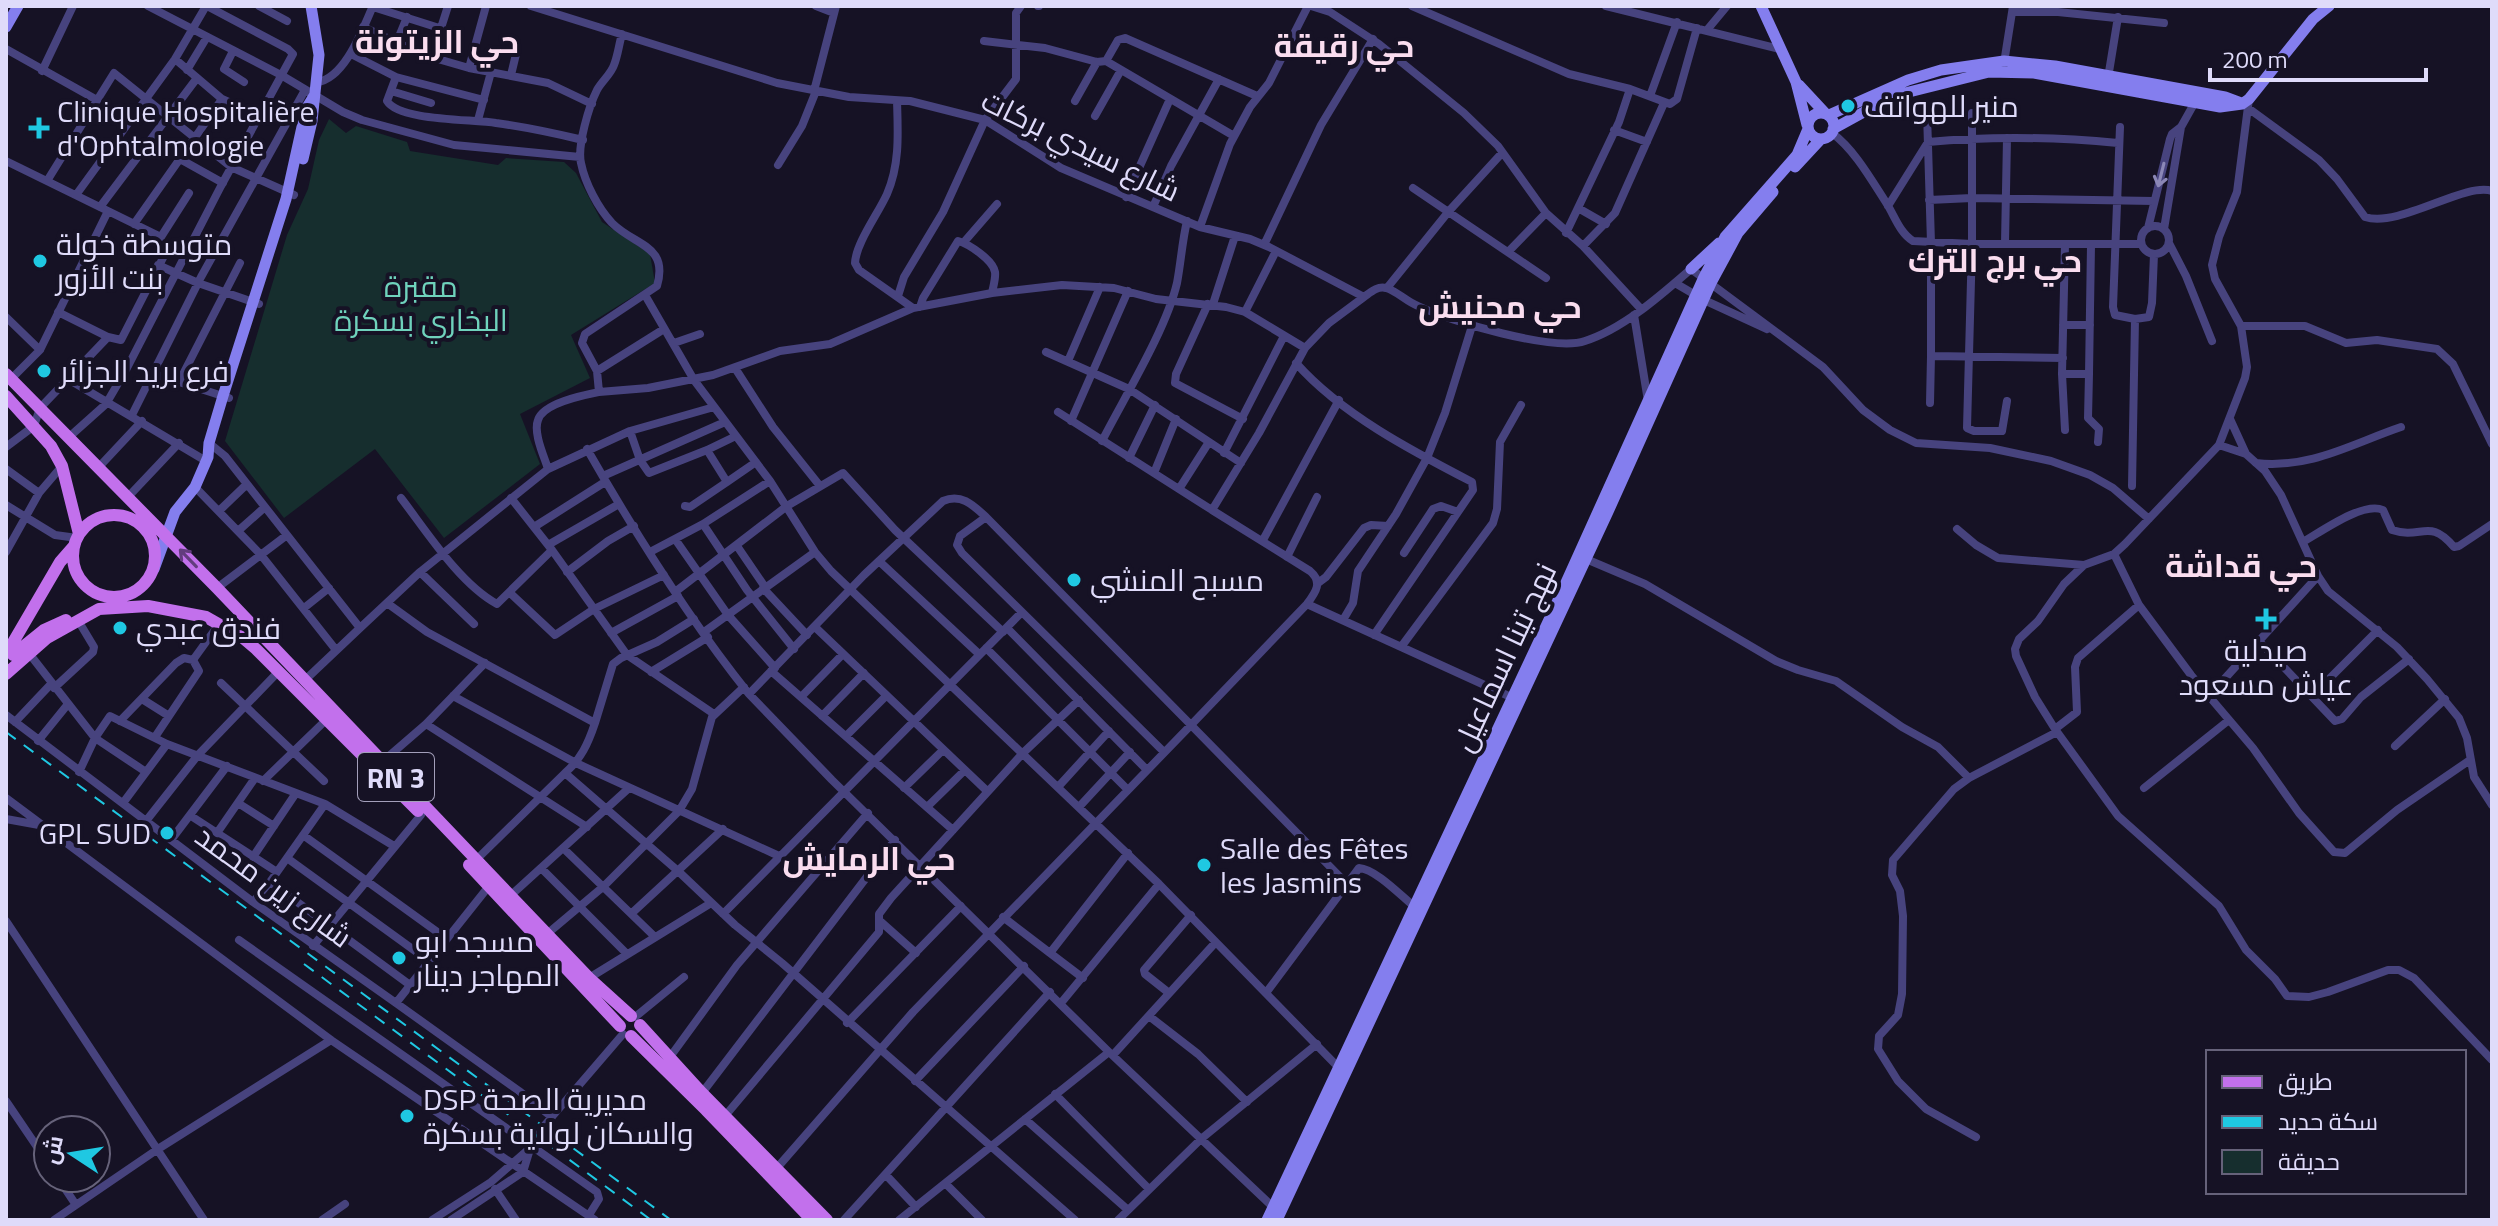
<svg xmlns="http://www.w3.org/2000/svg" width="2498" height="1226" font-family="'Titillium Web',Cairo,sans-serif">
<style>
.green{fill:#162e2e}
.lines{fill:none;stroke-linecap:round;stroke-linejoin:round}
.street{stroke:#47437e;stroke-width:8}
.secondary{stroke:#847eee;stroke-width:11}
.primary{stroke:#c270ec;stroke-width:12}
.rail{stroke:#1fc8e2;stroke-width:2;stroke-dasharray:12 10;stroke-linecap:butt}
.oneway{stroke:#8b87b6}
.oneway2{stroke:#633c7f}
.poi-dot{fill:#1fc8e2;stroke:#161225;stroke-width:3}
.labels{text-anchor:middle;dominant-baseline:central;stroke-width:8;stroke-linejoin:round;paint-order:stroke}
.shield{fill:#161225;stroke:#a39fba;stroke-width:2}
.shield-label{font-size:28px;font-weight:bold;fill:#dfdbfa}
.poi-label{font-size:30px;fill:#dfdbfa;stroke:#161225;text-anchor:start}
.street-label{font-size:30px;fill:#dfdbfa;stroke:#161225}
.park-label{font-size:30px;fill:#6fd2bc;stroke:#161225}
.neighbourhood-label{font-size:32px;font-weight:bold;fill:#faddef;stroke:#161225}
</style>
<rect width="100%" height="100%" fill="#161225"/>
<path class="green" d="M329,119L346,133L356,126L407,142L410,151L498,165L506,158L564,162L576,173L602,222L650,254L655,283L571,335L590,378L520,414L540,464L444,538L375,449L284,518L225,441L287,235L308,189L319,140Z"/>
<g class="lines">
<path class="street" d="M148,6L281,75L343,112L362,120L454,145L580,157
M259,6L287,21
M531,6L777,83L849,97L910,101L985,120L1061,168L1200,227L1250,239L1269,247L1364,297C1371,292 1377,286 1386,288C1397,291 1407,302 1418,306C1450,321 1553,352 1585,341C1623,329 1661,295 1691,269L1823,367L1863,410L1890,430L1916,443L1990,448L2051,461L2090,475L2113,488L2149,519
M816,6L834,13
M1038,6H1039
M1311,6L1330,12L1379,44L1464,113L1498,146L1546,213L1583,246L1641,309
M1412,6L1569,74L1630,89L1670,104L1677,99L1697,28
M1606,6L1780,49
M373,7L455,33
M2013,12H2058L2164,23
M363,27L424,55L469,68L548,83L592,104
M441,28L448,6
M1707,30L1727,6
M984,41L1045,48L1097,62L1106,61L1234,136
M396,44L407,17
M6,49L97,100
M233,51L224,69L244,82
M351,54L396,77L484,100
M175,59L222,99L260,116
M1106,61L1118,40L1125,38L1257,96
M2004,63L2013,6
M469,68L486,6
M187,70L207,37
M42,71L73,6
M511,75L517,50
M396,77L387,101C399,121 472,119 496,123C525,127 554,133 583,140
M2108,78L2118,17
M317,82C345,79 363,28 373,6
M391,91L431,103
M814,91L836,6
M1650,96L1677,22
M2249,99L2237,192L2219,237L2212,265L2215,279L2241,326L2247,367L2245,378L2219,445L2125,544L2114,554L2084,565L2064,584L2038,621L2019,639L2015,649L2016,656L2035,697L2055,729L2118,816L2219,906L2246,950L2275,979L2287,996L2309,997L2328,992L2388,970H2399L2414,978L2492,1060
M897,101C898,133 900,164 887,194C878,214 856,243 855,263L859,270L913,308
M1075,101L1097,62
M2248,108L2319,160L2337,179L2365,217C2400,228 2464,182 2492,191
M1927,113L1931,243V356L2063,358
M1972,113V244L1967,428L1974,431H2002L2007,401
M1095,116L1121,70
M478,120L491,72
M2120,127L2113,307L2115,315L2135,319L2149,317L2152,303L2154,254
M1614,130L1647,142
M1832,133C1855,150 1872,181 1887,204C1895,217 1900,233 1913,241L1972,244H2141
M180,159L223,183
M6,161L161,237
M778,165L802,126L816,91
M47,181L114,73L231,167L294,195
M1413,188L1546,278
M76,195L175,59L206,6
M1126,197L1170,99
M1929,200L1972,198L2154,201
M1888,206L1928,142C1991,136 2055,137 2118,143
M100,207L197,78
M1153,207L1171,166L1219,79
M1578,208L1606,224
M134,224L222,99
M2141 240a14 14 0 1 1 28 0a14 14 0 1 1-28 0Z
M1200,227L1230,144L1250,107L1269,83L1308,6
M2148,228L2170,139L2172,134L2181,127L2195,102
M2164,229L2181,127
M1566,233L1619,122L1630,89
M964,242L997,204
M2005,243L2007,138
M2169,243L2186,276L2212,341
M1264,245L1321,125L1373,39
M1583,246L1615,213L1664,103
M1508,252L1546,213
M158,265L198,283L259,304
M1675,283L1704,300L1767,329
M1387,288L1449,211L1502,153
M645,295L694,380L770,481L815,552L831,571L1159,884L1340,1069
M898,296L904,277L943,212L985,120L1016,79V13L1021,6
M1208,304L1176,374L1175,383L1243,419
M1213,304L1235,236
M920,307L923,298L958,241C969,244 993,260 995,272C996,278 993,287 992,293
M58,312L108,337
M1245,312L1276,251
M1634,315L1648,401
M6,317L40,350
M2063,325H2090
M2241,326H2305L2346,343L2377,340L2437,349L2453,364L2492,444
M674,343L700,334
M1305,348L1259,433L1212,510L1310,571C1323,582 1316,592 1307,604L1191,725L1347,884
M1046,352L1129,389L1241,463
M1068,361L1100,287
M1296,363C1341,414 1412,451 1472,482L1473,490L1374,635
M735,368L773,427L820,486
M597,371L664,329
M151,373L229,398
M2062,374H2089L2088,418L2099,429L2098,442
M2089,374L2091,245
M11,379L40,350L108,211
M68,379L206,461
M179,382L240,263
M599,392L648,388L713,375L780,351L830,344L913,308L992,293L1062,285L1114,288L1156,299L1226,307L1245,312L1305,348L1329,323L1364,297
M1930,403L1931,356
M1058,412L1212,510
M132,415L201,277L305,90
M2230,419L2246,454
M1071,421L1128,291
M2065,430L2062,374L2065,245
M630,431L640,460L649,473L707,450L736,436
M68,438L106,404L127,368L221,186L293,54L288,49L207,6
M1102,441C1125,396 1166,330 1177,283C1181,262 1182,242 1187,221
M209,443L225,456L360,628L420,572L548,469L630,431L714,407
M2219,445L2246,454L2265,471L2281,495L2318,576L2328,591L2397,647L2427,679L2459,718L2467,738L2474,777L2492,805
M6,447L34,426L40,408L108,337L121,340L165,254L166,250L159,244V240L189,193
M587,449C635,533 688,618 749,694L864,575L943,501C961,493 973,505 986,517
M707,450L727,482L756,462
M1224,453L1284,336
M1129,458L1155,405
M2256,463C2311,469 2351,444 2401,427
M98,468L142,421
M6,469L39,493
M548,469C544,456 533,433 538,420C543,403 584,395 599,392L597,371L582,343L585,334L657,286C669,245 635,246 612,223C598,208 585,183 581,163C577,146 589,106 597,90C602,81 611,74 614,65C618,55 619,44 622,34
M1154,473L1176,419
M603,476L725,422
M2132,486L2135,319
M195,487L261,555L336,650
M1179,489L1209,442
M127,498L179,443
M401,498C427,532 460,584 497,604L552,550L511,498
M6,505L55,535L77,538
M685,506L690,507L727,482
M219,511L247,484
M703,524L747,590L794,649
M534,527L605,482
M1957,529L1976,545L1998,558L2084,565
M238,531L265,507
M675,539L728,615L775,668
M1263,540L1339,400
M2303,542C2322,531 2364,501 2383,510L2392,530C2422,540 2429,517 2454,547L2459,546L2492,524
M548,545L619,504
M737,546L765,587
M552,550L627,655L714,714
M6,552L39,493L62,466
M650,552L703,524L770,481
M1404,553L1433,509L1441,506L1458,512
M2114,554L2139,605L2191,675L2253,748L2299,813L2334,852L2345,853L2397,810L2470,760
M1287,557L1317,497
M1586,559L1645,584L1776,661L1798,670L1836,681L1902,727L1938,747L1969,778
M880,562L979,654
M420,572L474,624
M567,572L608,541L634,526
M1318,583L1326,577L1364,528L1371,525L1388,526
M217,588L287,535
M763,588L807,635
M675,592L787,506L843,473L895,530L1003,632
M510,593L555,635L594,609L664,575
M387,603L427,632L595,723C588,744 581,759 565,773
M1307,604L1513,698
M304,608L329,588
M1343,620L1353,603L1358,571L1396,514L1427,458L1445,413L1472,326
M815,627L987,791
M1007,628L1146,769
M704,632L815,552
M611,633L678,596
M2258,640L2335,721L2342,719L2361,697L2409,659
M1401,647L1493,523L1497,509L1500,442L1521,405
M986,648L1127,789
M28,652L95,738L146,772
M771,671L953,830
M651,672L708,637
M304,681L360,628
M221,683L324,781
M54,688L93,652L94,647L79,622
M749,694L832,780L1109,1052L1273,1207
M453,696L576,763L779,856
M2312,696L2378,630
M801,697L843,654
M2208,697L2318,576
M142,699L169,716
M6,715L253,902L396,1003L489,886
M822,716L864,673
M120,721L176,663L184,658L193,660L219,624
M15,722L51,684
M595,723L613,664L621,658L657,642L694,619
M426,724L587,827
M2055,729L2077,712L2075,667L2078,658L2139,605
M846,736L886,696
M155,737L199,671L193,660
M38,741L68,704
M2395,746L2445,699
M382,762L426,724L485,663
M79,772L95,738L110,716L167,744L325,804L394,846
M263,781L326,720
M1058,787L1109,731
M904,788L943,750
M2144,788L2229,720
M6,798L331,1040L595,1220
M123,803L167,744
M238,803L274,826
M927,807L965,770
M1079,807L1130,752
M191,816L277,872
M6,819L39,825
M146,821L198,755L279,671
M217,833L255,778
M303,835L447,939
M171,840L227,766
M563,848L655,937
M253,857L296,793
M287,858L429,961
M476,860L565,773L678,871L735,925L782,963L1075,1220
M541,868L626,953
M270,882L410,985
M510,896L629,788
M253,902L270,882L325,804
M632,913L723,829
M723,914L1021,613
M1003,917L1050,953
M6,921L204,1220
M880,921L916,953
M547,934L604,886L679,811L692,789L712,717L744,687
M239,940L597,1192L599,1199L589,1215
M313,946L421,815
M589,978L711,903
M1083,978L1050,953L1128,853
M1169,993L1145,974L1144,970L1191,915
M1266,993L1359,868C1376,869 1402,897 1416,908
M396,1003L519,1091L552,1117
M1061,1003L1159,884
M1149,1016L1198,1054L1247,1102
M635,1017L684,977
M847,1023L961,906
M1113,1055L1215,943
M670,1057L737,965L868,813
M915,1081L1024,966
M702,1093L895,840
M1055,1094L1149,1189
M6,1101L48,1163
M725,1116L879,932V914L891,898L1023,753L1079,700
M1025,1119L1128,1210
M1976,1137L1926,1109L1898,1081L1878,1049L1879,1036L1898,1015L1902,994L1903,916L1900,891L1892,875L1893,860L1954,789L1969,778L2057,732
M776,1169L913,1012L1191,725L986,517L960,536L957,545L962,553L1164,752
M886,1175L916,1207
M58,1178L76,1205
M946,1184L982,1220
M495,1189L516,1220
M54,1220L158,1149L331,1040
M322,1220L345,1204
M432,1220L491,1182L529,1149
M451,1220L523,1172L530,1149L544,1126L623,1034
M844,1220L1050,992
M899,1220L1109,1052
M1118,1220L1201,1139L1317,1044"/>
<path class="secondary" d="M1761,6L1796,82L1807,125
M6,27L18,6
M1799,85L1825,113
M1808 126a13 13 0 1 1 26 0a13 13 0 1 1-26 0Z
M1829,115L1908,80L1941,70L2004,61L2055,66L2225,97L2241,103
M1833,129L1893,96L1989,72L2034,73L2220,107L2242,104L2249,99L2313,19L2329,6
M303,159L312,121L319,55L311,6
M1795,167L1821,139
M1691,269L1719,243
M154,569L175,512L195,487L208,457L209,443L223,396L286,199L306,109L314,96
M1267,1220L1554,609L1704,277L1725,237L1797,155L1808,129
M1277,1220L1607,514L1711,283L1738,233L1773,192"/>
<path class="primary" d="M6,374L217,588L589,978L631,1016
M6,396L51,446L62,466L79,534
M73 556a41 41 0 1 1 82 0a41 41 0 1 1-82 0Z
M8,651L60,562L74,546
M13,655L44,630L66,620
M6,674L47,638L99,609L148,606L206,617L243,638L256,649L418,811
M469,865L620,1026
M640,1025L702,1093L827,1220
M631,1036L706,1110L812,1220"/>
<path class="rail" d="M6,732L671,1220
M304,964L651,1220"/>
</g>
<defs><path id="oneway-shaft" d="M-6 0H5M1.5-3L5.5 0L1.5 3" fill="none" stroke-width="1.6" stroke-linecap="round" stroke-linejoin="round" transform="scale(2)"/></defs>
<use class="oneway" href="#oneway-shaft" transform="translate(2161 175) rotate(104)"/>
<use class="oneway2" href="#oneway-shaft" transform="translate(188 558) rotate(-134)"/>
<g class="poi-dot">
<circle cx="1848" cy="106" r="8"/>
<path d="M35 116h8v8h8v8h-8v8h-8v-8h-8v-8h8z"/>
<circle cx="40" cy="261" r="8"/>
<circle cx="44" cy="371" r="8"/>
<circle cx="1074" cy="580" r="8"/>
<path d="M2262 607h8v8h8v8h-8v8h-8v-8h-8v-8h8z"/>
<circle cx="120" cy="628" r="8"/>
<circle cx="167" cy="833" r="8"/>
<circle cx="1204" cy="865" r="8"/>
<circle cx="399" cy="958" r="8"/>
<circle cx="407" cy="1116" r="8"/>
</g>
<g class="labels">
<rect class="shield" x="358" y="753" width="76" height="48" rx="6"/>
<g class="shield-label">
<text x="396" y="777">RN 3</text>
</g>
<g class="poi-label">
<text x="1864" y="106">منير للهواتف</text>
<text x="57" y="111">Clinique Hospitalière<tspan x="57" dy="34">d'Ophtalmologie</tspan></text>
<text x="56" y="244">متوسطة خولة<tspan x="56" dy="34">بنت الأزور</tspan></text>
<text x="60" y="371">فرع بريد الجزائر</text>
<text x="1090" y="580">مسبح المنشي</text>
<text x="136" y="628">فندق عبدي</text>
<text x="2266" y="650" text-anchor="middle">صيدلية<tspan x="2266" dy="34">عياش مسعود</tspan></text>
<text x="151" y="833" text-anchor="end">GPL SUD</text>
<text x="1220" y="848">Salle des Fêtes<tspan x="1220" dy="34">les Jasmins</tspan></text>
<text x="415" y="941">مسجد ابو<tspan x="415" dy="34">المهاجر دينار</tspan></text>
<text x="423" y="1099">DSP مديرية الصحة<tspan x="423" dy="34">والسكان لولاية بسكرة</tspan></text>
</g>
<g class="street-label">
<text transform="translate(1081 145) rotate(26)">شارع سيدي بركات</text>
<text transform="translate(1504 657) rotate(-65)">نهج تينا اسماعيل</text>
<text transform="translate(274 886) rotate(36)">شارع زين محمد</text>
</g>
<g class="park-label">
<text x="421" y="286">مقبرة<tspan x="421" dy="34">البخاري بسكرة</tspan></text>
</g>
<g class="neighbourhood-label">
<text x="437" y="41">حي الزيتونة</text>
<text x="1344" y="45">حي رقيقة</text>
<text x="1995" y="260">حي برج الترك</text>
<text x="1500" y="306">حي مجنيش</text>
<text x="2241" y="565">حي قداشة</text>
<text x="869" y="858">حي الرمايش</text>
</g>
</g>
<rect width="2498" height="1226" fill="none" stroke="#dfdbfa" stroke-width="16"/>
<rect x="2206" y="1050" width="260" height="144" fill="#161225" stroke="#66627a" stroke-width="2"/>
<rect x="2222" y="1076" width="40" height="12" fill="#c270ec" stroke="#66627a" stroke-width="2"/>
<text x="2278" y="1090" font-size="24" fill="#dfdbfa">طريق</text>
<rect x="2222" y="1116" width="40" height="12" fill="#1fc8e2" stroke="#66627a" stroke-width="2"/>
<text x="2278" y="1130" font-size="24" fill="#dfdbfa">سكة حديد</text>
<rect x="2222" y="1150" width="40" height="24" fill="#162e2e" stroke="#66627a" stroke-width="2"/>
<text x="2278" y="1170" font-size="24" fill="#dfdbfa">حديقة</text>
<g transform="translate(72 1154) rotate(282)"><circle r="38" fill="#161225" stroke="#66627a" stroke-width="2"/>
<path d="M0-6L14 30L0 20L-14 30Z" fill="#1fc8e2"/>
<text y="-12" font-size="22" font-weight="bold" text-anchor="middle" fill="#dfdbfa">ش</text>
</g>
<path d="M2210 68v12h216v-12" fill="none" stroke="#dfdbfa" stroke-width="4"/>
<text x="2222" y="68" font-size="24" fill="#dfdbfa" stroke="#161225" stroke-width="6" paint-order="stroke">200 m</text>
</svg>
